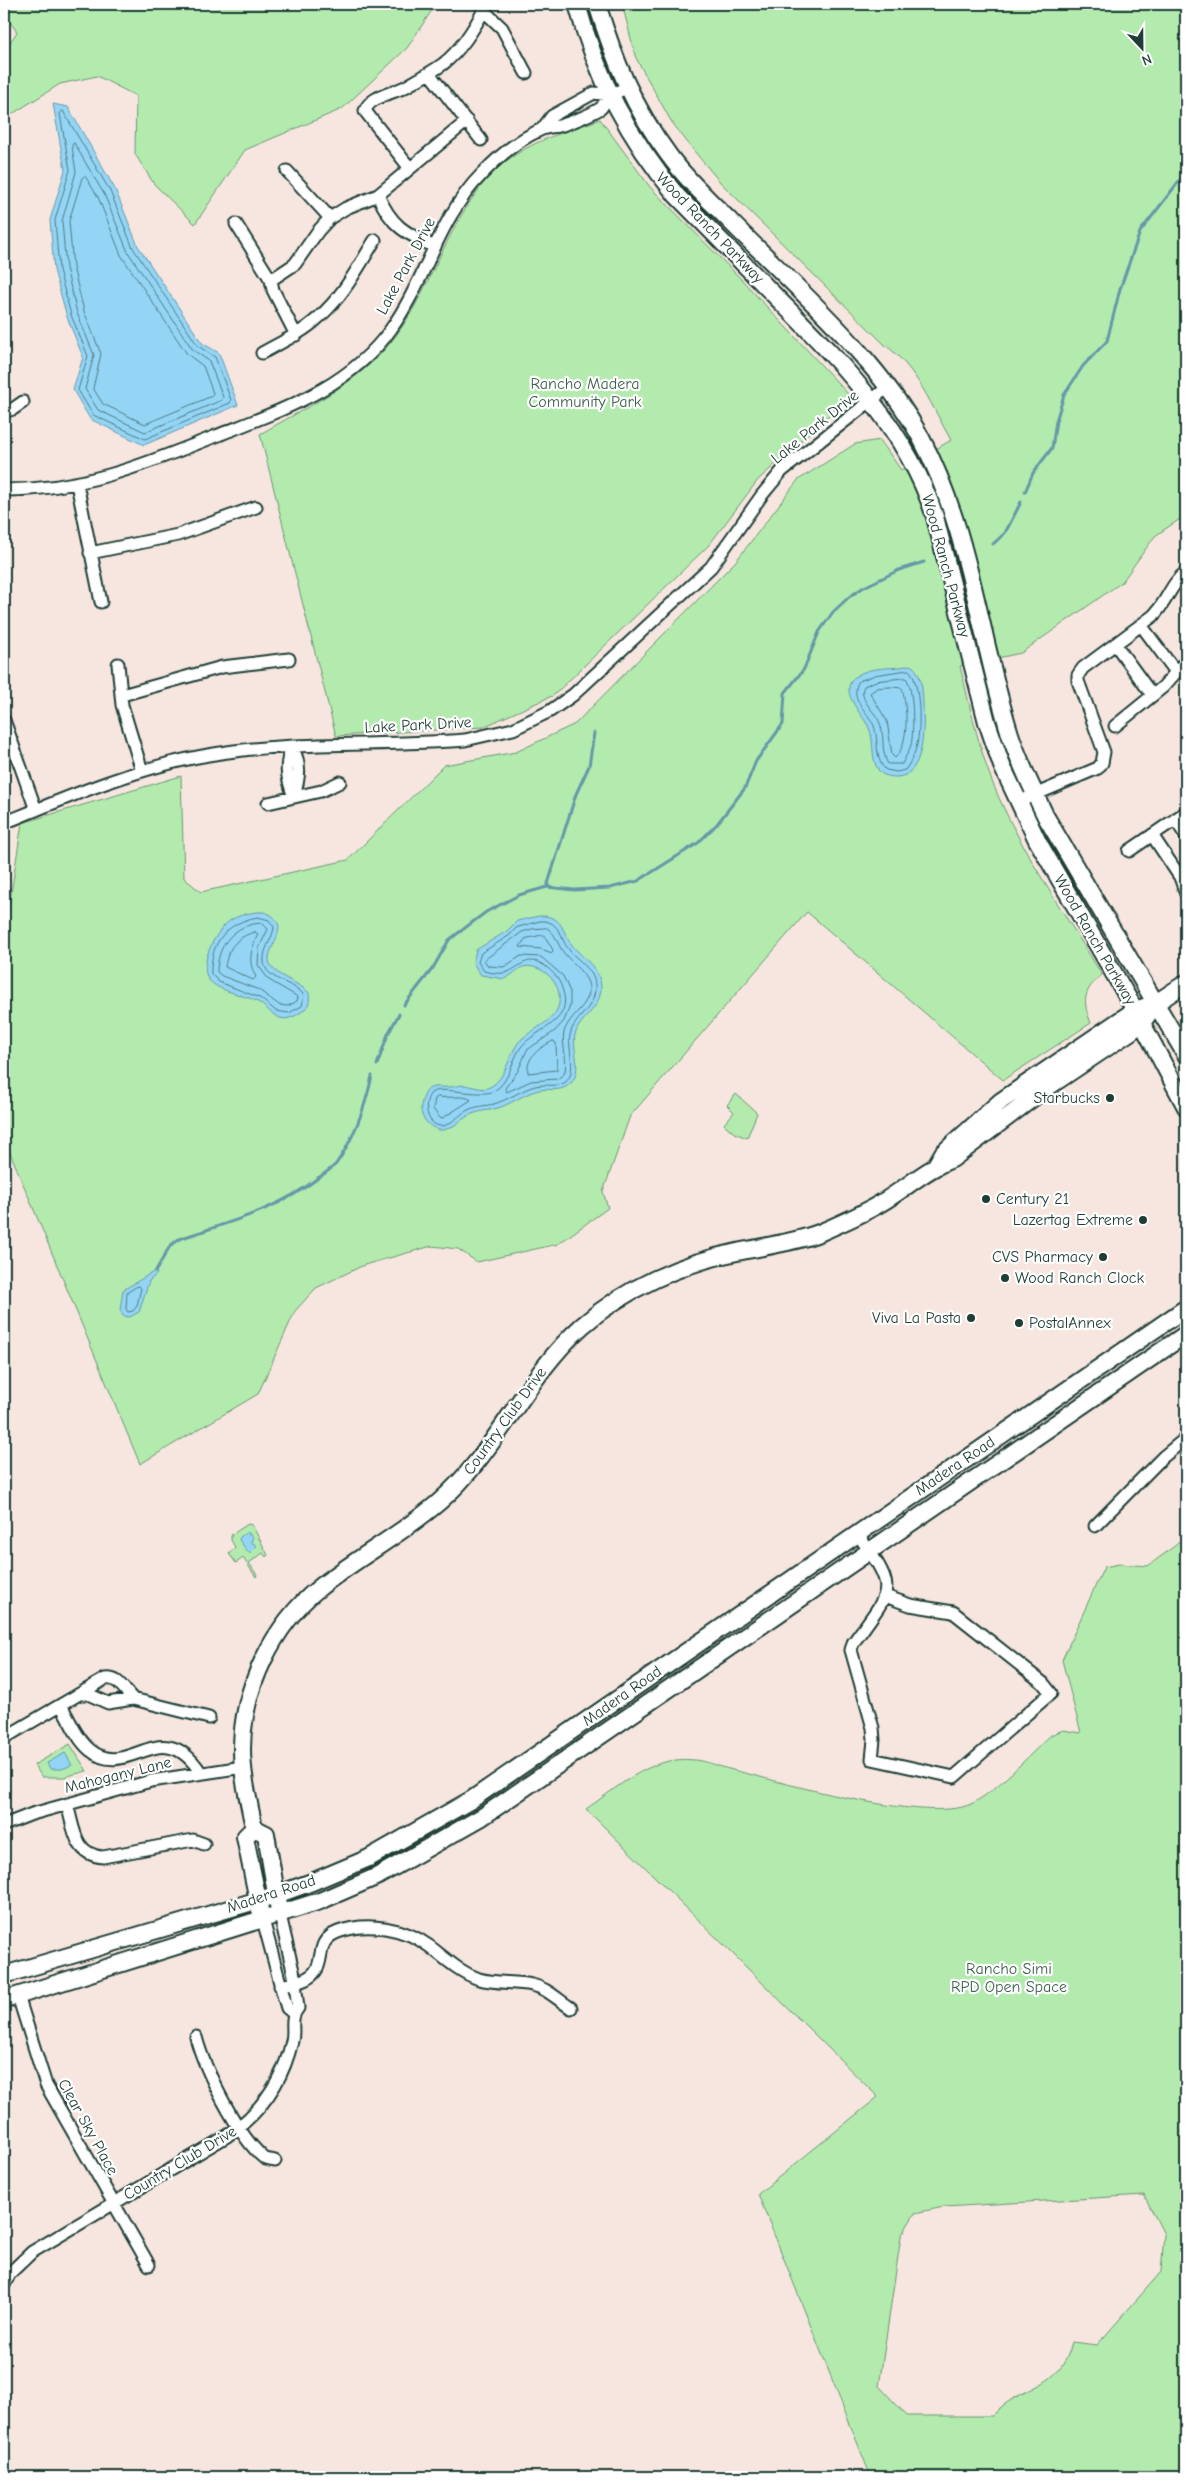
<svg xmlns="http://www.w3.org/2000/svg" width="1190" height="2481" font-family="'Comic Neue',sans-serif">
<style>
.green{fill:#b3ebae;stroke:#699471;fill-rule:evenodd}
.water{fill:#94d5f6;stroke:#6598a8}
.lines{fill:none;stroke-linecap:round;stroke-linejoin:round}
.shore{stroke:#4e7a82;stroke-width:1}
.stream{stroke:#6598a8;stroke-width:3}
.street-casing{stroke:#1f3d34;stroke-width:15}
.secondary-casing{stroke:#1f3d34;stroke-width:20}
.street{stroke:#fff;stroke-width:11}
.secondary{stroke:#fff;stroke-width:16}
.poi-dot{fill:#1f3d34;stroke:#fff;stroke-width:2}
.labels{text-anchor:middle;dominant-baseline:central;stroke-width:4.5;stroke-linejoin:round;paint-order:stroke}
.street-label{font-size:16px;fill:#1f3d34;stroke:#fff}
.park-label{font-size:16px;fill:#3d604c;stroke:#fff}
.poi-label{font-size:16px;fill:#1f3d34;stroke:#fff;text-anchor:end}
</style>
<rect width="100%" height="100%" fill="#f7e6e0"/>
<filter id="ink" filterUnits="userSpaceOnUse"><feTurbulence type="fractalNoise" baseFrequency=".02" numOctaves="2"/><feDisplacementMap in="SourceGraphic" scale="10" xChannelSelector="R" yChannelSelector="G"/><feConvolveMatrix kernelMatrix="1 2 1 2 8 2 1 2 1" color-interpolation-filters="sRGB"/></filter>
<g filter="url(#ink)">
<path class="green" d="M4,4H436L407,48L342,109L245,150L195,224L154,184L135,154L136,96L97,76L60,84L9,116L4,105V51L17,32L4,13Z
M622,4H1186V515L1155,536L1122,582L1021,653L960,666C971,710 980,756 999,798C1027,860 1067,917 1102,975C1083,990 1082,1001 1091,1023L1003,1080L807,912L630,1116L603,1192L608,1208L558,1244L477,1262L458,1249L432,1246L364,1265L316,1288L295,1311L258,1394L140,1464L4,1138V938L22,823L181,776L184,878L201,892L348,860L444,765L516,752L575,724L736,561L798,480L855,444L880,440L901,470L951,440C932,407 917,368 885,345L720,182L694,151L671,121L636,58Z
M600,119L650,187L741,279L850,396L758,480L709,545L554,695L483,727L336,736L260,434C305,408 353,386 387,347C438,288 452,189 523,150C547,136 575,129 600,119Z
M736,1094L757,1113L747,1138L734,1133L724,1124L734,1112L727,1105Z
M248,1524L252,1525L268,1555L266,1557L263,1553L249,1563L257,1575L256,1577L243,1558L236,1563L229,1554L235,1547L231,1540V1535Z
M1186,1534V2477H871L758,2194L878,2097L586,1809C631,1778 664,1744 721,1767C775,1780 925,1825 971,1804C997,1791 1029,1755 1051,1735L1063,1730L1081,1733L1062,1660L1104,1567L1119,1564L1148,1566L1176,1545ZM1144,2195L1164,2234L1161,2272L1097,2345L1072,2342C1061,2392 1019,2384 992,2416H907L879,2386L901,2236L915,2213L944,2207Z
M70,1744L87,1771L64,1777H42L34,1765Z"/>
<path class="water" d="M53,104L68,107L115,189L138,246L202,343L219,353L238,405L144,445L90,419L73,390L83,357L67,317L54,270L50,220L65,170Z
M910,665C922,670 923,694 923,706C924,726 925,776 897,777C891,777 883,776 879,771C870,759 875,742 869,728C864,715 837,692 855,677C870,665 893,670 910,665Z
M257,912C268,911 276,916 279,926C279,938 271,946 269,957C267,975 299,981 309,993C310,1002 309,1007 301,1012C277,1030 271,1007 254,1000C243,995 216,990 209,980C197,965 217,928 231,920C239,915 249,913 257,912Z
M539,916C565,915 561,933 573,946C584,960 602,969 601,990C599,1011 579,1018 575,1035C572,1050 583,1070 571,1083C561,1093 551,1088 539,1090C526,1093 514,1102 501,1107C493,1110 484,1110 475,1113C462,1116 453,1132 438,1130C431,1127 425,1122 422,1115C420,1109 421,1102 424,1096C429,1083 438,1088 449,1087C454,1087 459,1085 464,1085C473,1086 482,1091 490,1087C505,1080 509,1055 518,1043C532,1026 563,1022 559,994C557,979 539,963 523,967C517,969 512,976 504,979L481,975L473,963L476,950L507,931L517,921Z
M155,1271L157,1274L149,1281L139,1312L130,1317L123,1316L120,1310L123,1290Z
M247,1532L253,1537L251,1542L257,1546L251,1552H248L239,1540L240,1537Z
M65,1753L72,1765L62,1769H50L47,1763Z"/>
<g class="lines">
<path class="shore" d="M63,111L110,191L133,248L198,346L215,357L231,400L230,403L145,439L93,415L78,390L88,356L71,315L59,270L55,220L70,170L60,114Z
M74,143L104,194L128,252L193,350L209,361L223,397L222,400L145,432L98,410L85,389L94,355L77,313L66,268L62,221L76,172L72,146Z
M85,176L98,197L121,255L187,354L203,366L213,393L212,396L145,424L103,404L93,388L101,354L84,311L73,267L69,221L82,178Z
M909,670C921,680 921,734 916,748C914,755 910,764 905,770L897,772L886,770C874,759 879,740 874,726C868,711 848,699 859,681L875,675Z
M906,678C914,687 914,733 911,745C909,751 905,758 902,764H888L886,760C881,748 885,733 879,721C873,709 858,699 864,686L876,681Z
M891,687L902,688C907,707 910,743 895,758L892,755L887,721L870,693L877,688Z
M258,917L269,920L274,927C273,938 265,946 264,957C261,980 293,981 304,995L302,1006L289,1013L276,1011L260,998L219,982L211,974C210,942 227,922 258,917Z
M540,921C559,920 559,935 567,947C577,962 597,969 595,990C594,1010 573,1018 570,1035C567,1051 581,1081 558,1085C550,1086 543,1084 535,1086C521,1090 508,1100 494,1104C485,1106 476,1106 468,1110C460,1114 451,1125 442,1126C427,1127 422,1103 431,1093C440,1085 482,1098 494,1091C510,1082 512,1059 521,1047C537,1027 575,1023 562,988C559,978 550,968 540,963C527,957 520,966 510,971C503,975 490,973 484,971L478,962L481,953L510,935L516,928Z
M262,923L268,929L259,948L258,965L269,980L298,997L297,1001L288,1006L279,1005L259,990L222,976L217,972C217,945 234,924 262,923Z
M547,928C557,934 557,945 564,953C579,972 603,984 579,1010C573,1017 567,1023 564,1032C561,1046 569,1061 564,1074L557,1079L531,1081L507,1092L505,1088L518,1071L527,1050L555,1031L564,1021L570,1006V992L563,976L541,957L521,956L504,967L488,966L484,960L522,932L532,929Z
M255,932L258,934C251,950 247,961 256,977L253,980L225,967C228,948 236,937 255,932Z
M544,935L553,950L552,953L541,949L520,947L525,939Z
M553,1041L556,1043L557,1070L528,1073C526,1057 539,1048 553,1041Z
M438,1097C448,1099 464,1094 471,1100L441,1119L433,1109L435,1099Z
M136,1287L139,1286L141,1288L137,1306L133,1311L128,1312L126,1309L127,1293Z"/>
<path class="stream" d="M1025,492L1033,473L1052,448L1056,421L1064,395L1083,366L1107,341L1120,289L1140,232L1186,172
M993,544L1005,533L1021,502
M547,887L576,794L589,766L594,733
M404,1005L433,968L449,940L486,912L519,895L547,887L574,890L610,888L638,881L698,843L717,824L745,788L756,761L783,724L785,693L804,669L819,632L833,612L849,597L864,587L899,570L924,562
M377,1065L388,1034L399,1014
M155,1272L170,1246L179,1239C227,1223 278,1210 318,1178C324,1174 331,1169 336,1164C355,1137 365,1108 372,1076"/>
<defs>
<path id="street" d="M483,10L502,28L526,73
M429,73L481,140
M542,129L552,116L594,93L609,95L627,88
M409,167L365,111C369,96 395,93 407,86C419,79 432,72 443,64C461,50 477,24 487,4
M287,171L330,218
M378,195C391,226 405,233 435,247
M236,224L271,280L273,290L296,335
M271,280L295,264L318,231L330,218L346,208L378,195L467,121
M262,353C282,342 302,333 318,318C343,297 358,267 375,240
M4,412L13,409L23,402
M77,484L101,602
M4,490C86,490 146,464 221,434C284,409 350,387 391,329C426,280 439,217 482,174C498,157 518,140 540,130C546,127 552,127 559,126C568,124 594,113 601,108C604,105 606,99 609,95
M90,553L178,535L256,507
M1141,625L1176,672
M1115,644L1152,695
M118,664L122,705L142,771
M122,695L222,667L289,659
M4,720L36,810
M1115,726L1163,687L1186,661
M292,747C284,766 287,778 294,797
M292,747C302,765 299,778 294,797
M1018,802L1098,768L1102,763L1104,752L1078,681V675L1083,668L1153,616C1167,602 1171,583 1186,572
M268,803L321,791L340,782
M1175,819L1186,836
M4,823C70,796 138,767 208,755C293,740 380,747 465,740L513,729L550,711L573,695L711,567L762,495L782,471L888,387
M1152,835L1180,877L1186,894
M1129,851L1186,812
M1095,1526L1163,1457L1186,1438
M857,1533C898,1592 894,1586 853,1643L851,1650L873,1728L874,1740L872,1759L954,1777L1051,1693L1043,1683L953,1612L910,1605L885,1596
M82,1694H88L108,1703L133,1699L209,1718
M61,1705C69,1719 77,1739 90,1750C129,1782 161,1711 201,1773
M4,1738L105,1679C120,1677 123,1690 133,1699
M67,1804C74,1828 74,1855 103,1857L193,1840L204,1844
M4,1825L32,1814L151,1781L243,1767
M263,1920L284,1998L287,2008L293,2013
M280,1986C291,1984 304,1982 312,1975C327,1961 313,1942 338,1932C367,1921 405,1928 429,1946C445,1958 459,1972 479,1979C497,1984 515,1981 532,1985C547,1988 558,2000 571,2008
M18,1996L46,2085L149,2265
M196,2037C204,2068 238,2137 264,2158C267,2160 271,2160 275,2161
M4,2285L10,2273L32,2252L227,2136C260,2113 283,2081 292,2041C295,2029 289,2018 298,2008L294,1975L280,1915"/>
<path id="secondary" d="M577,4C596,76 629,139 677,196C712,232 748,268 783,304C845,367 908,431 935,517L987,722L1002,766L1037,840L1135,1010L1186,1107
M597,4C614,59 633,107 668,154C685,178 708,199 729,220C792,284 879,359 921,438C970,530 979,635 1010,734C1019,762 1033,790 1046,817L1186,1055
M936,1165L943,1153L1001,1101L1135,1010L1156,1003L1186,983
M254,1828C249,1802 242,1776 242,1749C242,1689 273,1625 319,1588C358,1557 402,1534 439,1502C497,1452 525,1377 582,1326C624,1289 682,1263 737,1252C765,1246 792,1243 819,1233C840,1224 861,1215 881,1203C905,1189 926,1169 952,1159L1042,1091L1130,1032L1142,1023L1156,1003
M254,1828L245,1837L260,1910
M254,1828L266,1834L278,1905
M4,1975L276,1895L312,1882L369,1858L471,1800L1186,1308
M4,2000L320,1901L378,1876L482,1817L1186,1334"/>
</defs>
<use href="#street" class="street-casing"/>
<use href="#secondary" class="secondary-casing"/>
<use href="#street" class="street"/>
<use href="#secondary" class="secondary"/>
</g>
</g>
<g class="poi-dot">
<circle cx="1110" cy="1098" r="5"/>
<circle cx="986" cy="1199" r="5"/>
<circle cx="1143" cy="1220" r="5"/>
<circle cx="1103" cy="1257" r="5"/>
<circle cx="1005" cy="1278" r="5"/>
<circle cx="971" cy="1318" r="5"/>
<circle cx="1019" cy="1323" r="5"/>
</g>
<g class="labels">
<g class="street-label">
<text transform="translate(710 228) rotate(46)">Wood Ranch Parkway</text>
<text transform="translate(406 266) rotate(-62)">Lake Park Drive</text>
<text transform="translate(815 427) rotate(-39)">Lake Park Drive</text>
<text transform="translate(946 566) rotate(75)">Wood Ranch Parkway</text>
<text transform="translate(418 725) rotate(-3)">Lake Park Drive</text>
<text transform="translate(1095 940) rotate(60)">Wood Ranch Parkway</text>
<text transform="translate(505 1421) rotate(-54)">Country Club Drive</text>
<text transform="translate(955 1466) rotate(-34)">Madera Road</text>
<text transform="translate(622 1696) rotate(-35)">Madera Road</text>
<text transform="translate(118 1775) rotate(-14)">Mahogany Lane</text>
<text transform="translate(271 1894) rotate(-18)">Madera Road</text>
<text transform="translate(88 2127) rotate(61)">Clear Sky Place</text>
<text transform="translate(180 2163) rotate(-31)">Country Club Drive</text>
</g>
<g class="park-label">
<text x="585" y="384">Rancho Madera<tspan x="585" dy="18">Community Park</tspan></text>
<text x="1009" y="1969">Rancho Simi<tspan x="1009" dy="18">RPD Open Space</tspan></text>
</g>
<g class="poi-label">
<text x="1100" y="1098">Starbucks</text>
<text x="996" y="1199" text-anchor="start">Century 21</text>
<text x="1133" y="1220">Lazertag Extreme</text>
<text x="1093" y="1257">CVS Pharmacy</text>
<text x="1015" y="1278" text-anchor="start">Wood Ranch Clock</text>
<text x="961" y="1318">Viva La Pasta</text>
<text x="1029" y="1323" text-anchor="start">PostalAnnex</text>
</g>
</g>
<rect width="1190" height="2481" fill="none" stroke="#fff" stroke-width="20"/>
<rect x="10" y="10" width="1170" height="2461" fill="none" stroke="#1f3d34" stroke-width="2" filter="url(#ink)"/>
<g transform="translate(1142 48) rotate(158)" stroke="#ffffff" stroke-width="4" paint-order="stroke">
<path d="M0-4L9 19L0 12L-9 19Z" fill="#1f3d34"/>
<text y="-8" font-size="14" font-weight="bold" text-anchor="middle" fill="#1f3d34">N</text>
</g>
</svg>
